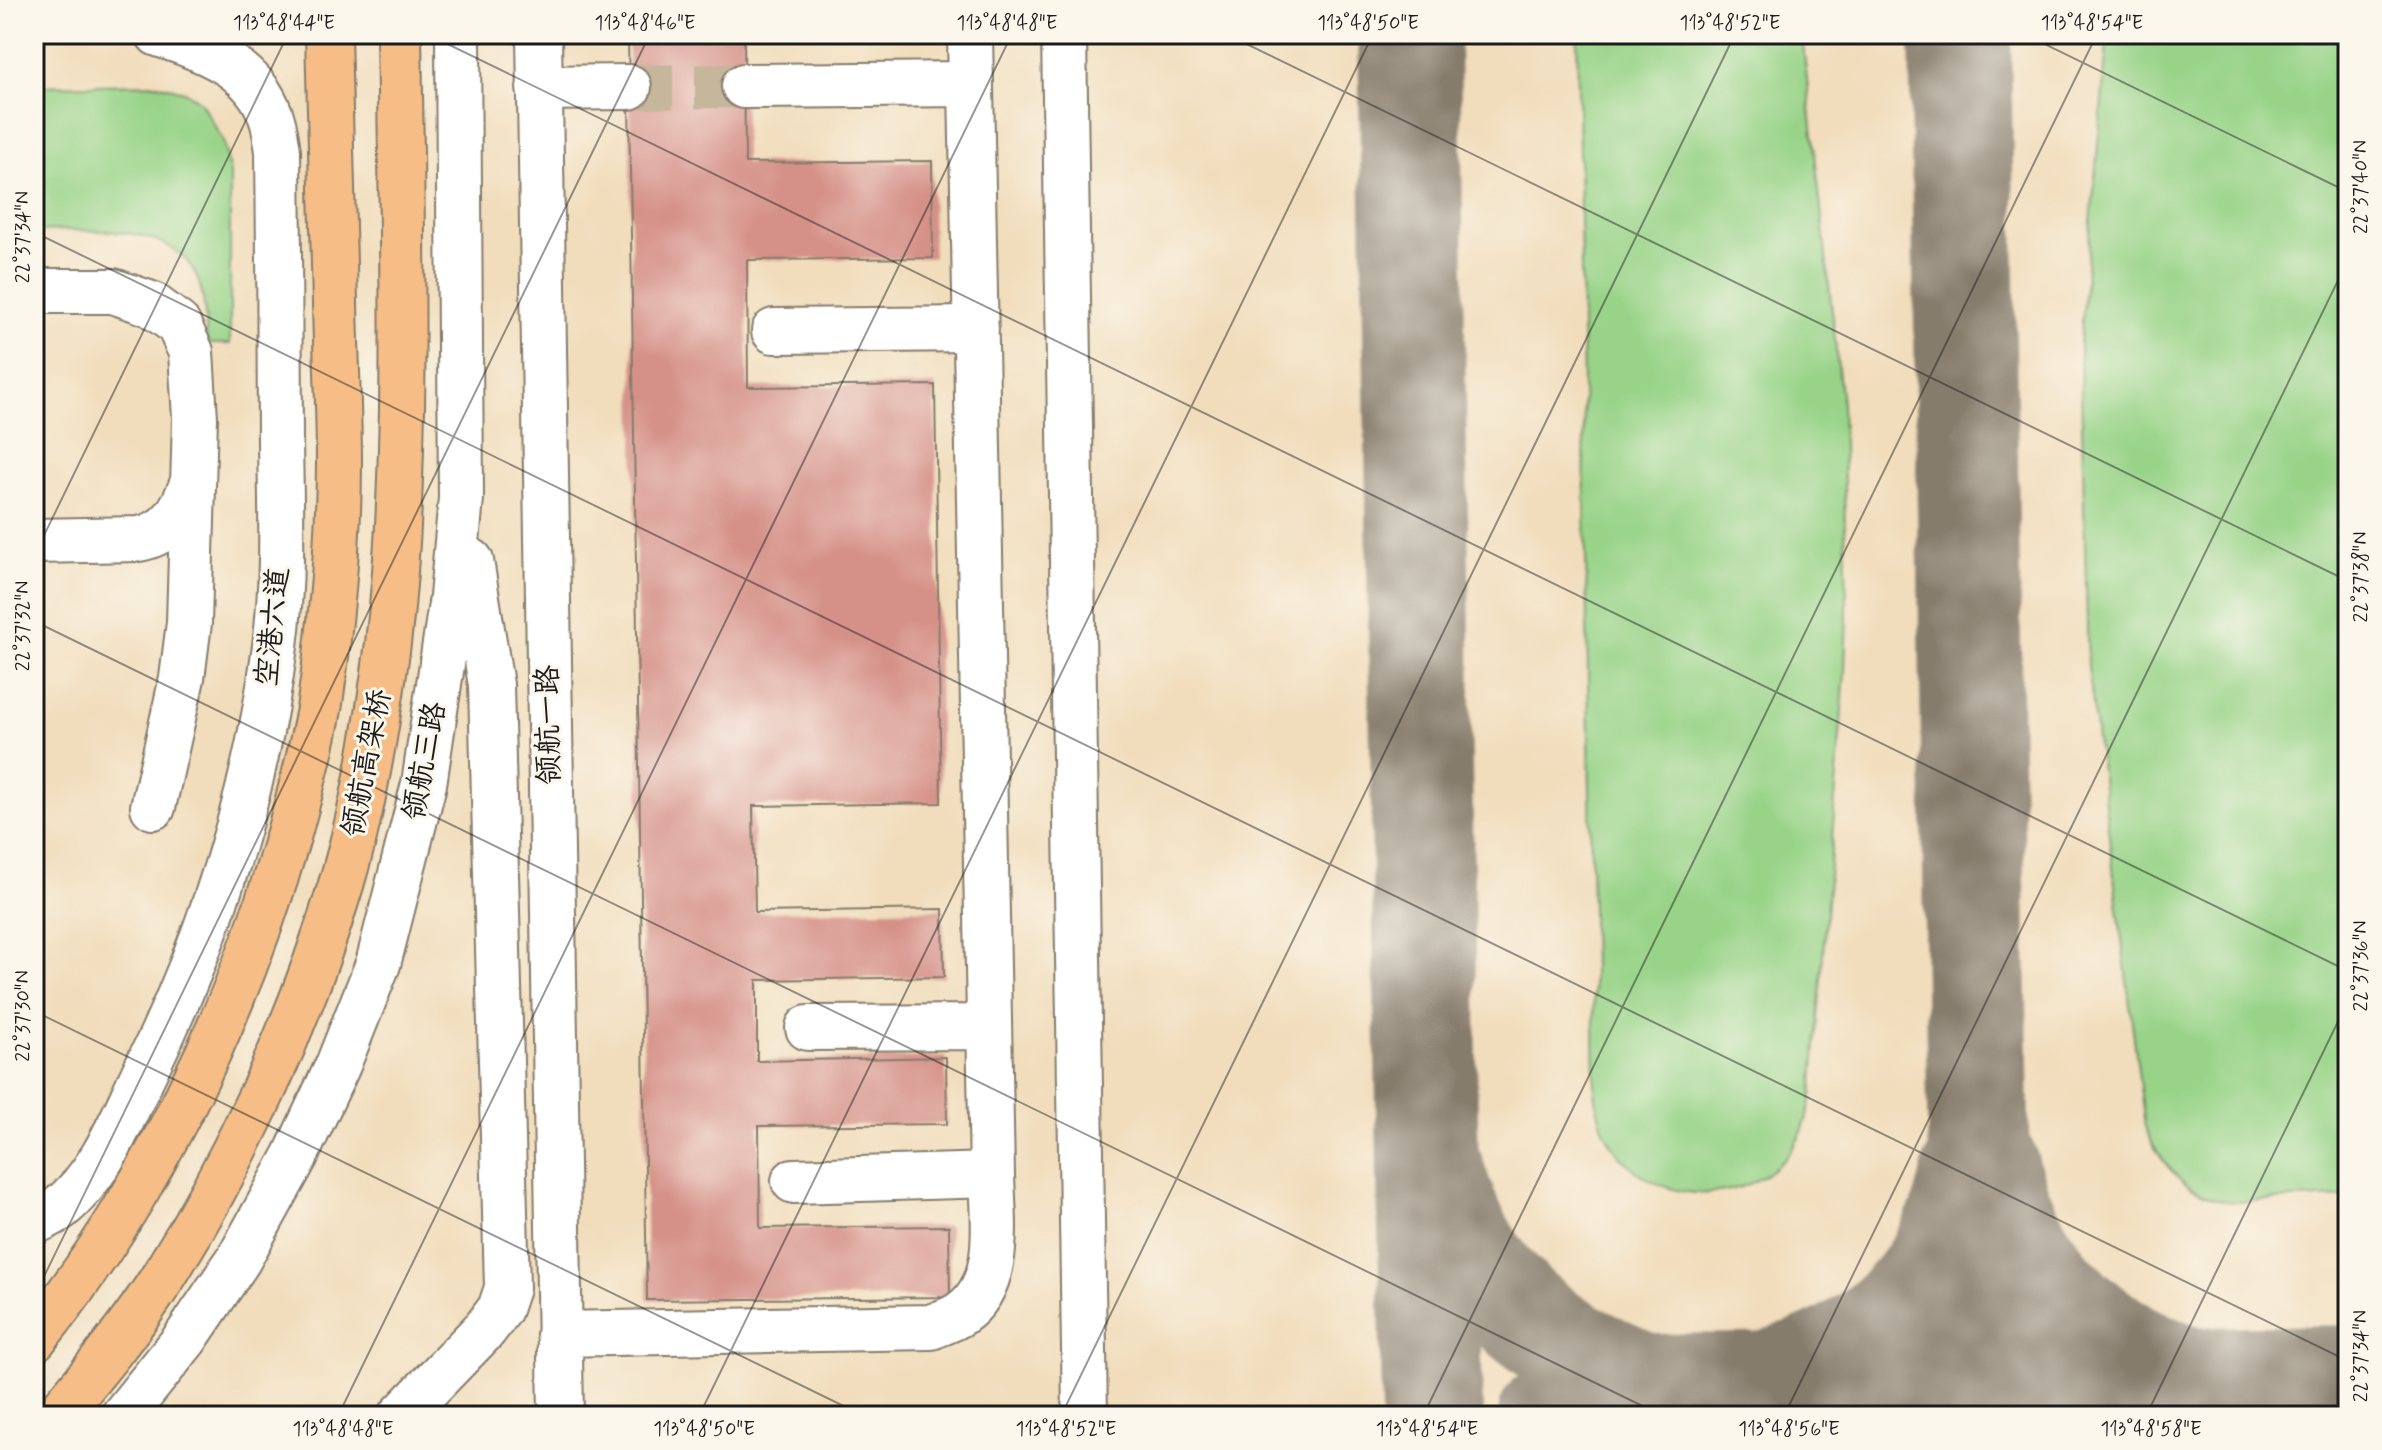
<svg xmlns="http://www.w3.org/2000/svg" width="2382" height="1450" font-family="Mynerve,'LXGW WenKai TC',sans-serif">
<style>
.green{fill:#98d388;stroke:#5a7852;stroke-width:2}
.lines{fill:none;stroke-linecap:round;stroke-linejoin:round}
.taxiway{stroke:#867c6c;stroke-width:102}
.building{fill:#d59188}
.minor-tunnel{stroke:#c6b69c;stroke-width:44;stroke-dasharray:44 22;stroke-linecap:butt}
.minor-casing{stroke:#867c6c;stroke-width:48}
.major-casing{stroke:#867c6c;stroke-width:48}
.highway-casing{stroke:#867c6c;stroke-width:48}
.minor{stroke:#fff;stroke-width:44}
.major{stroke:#f6be86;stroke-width:44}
.highway{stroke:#f6be86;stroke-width:44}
.ticks{fill:none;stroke:#1c1c1c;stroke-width:2;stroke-opacity:0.45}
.labels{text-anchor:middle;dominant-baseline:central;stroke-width:6;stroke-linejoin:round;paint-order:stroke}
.street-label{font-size:30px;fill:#1c1c1c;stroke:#fbf7ec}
.neatline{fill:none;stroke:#1c1c1c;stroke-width:3}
.ticks-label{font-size:20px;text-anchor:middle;fill:#1c1c1c}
</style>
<rect width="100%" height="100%" fill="#fbf7ec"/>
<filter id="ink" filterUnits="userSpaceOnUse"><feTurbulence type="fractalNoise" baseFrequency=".0125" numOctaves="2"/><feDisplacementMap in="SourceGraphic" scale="16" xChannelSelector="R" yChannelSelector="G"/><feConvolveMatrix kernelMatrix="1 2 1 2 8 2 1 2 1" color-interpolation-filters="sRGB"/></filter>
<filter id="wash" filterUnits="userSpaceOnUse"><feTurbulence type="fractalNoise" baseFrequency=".006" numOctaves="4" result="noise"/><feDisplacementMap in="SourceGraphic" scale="32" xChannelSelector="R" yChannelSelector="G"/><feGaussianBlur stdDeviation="1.8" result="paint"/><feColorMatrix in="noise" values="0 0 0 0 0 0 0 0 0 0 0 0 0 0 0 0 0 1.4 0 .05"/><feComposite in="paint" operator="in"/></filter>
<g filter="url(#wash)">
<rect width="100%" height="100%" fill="#f1ddbc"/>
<path class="green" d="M1577,34H1802L1842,404L1847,609L1845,671L1812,1096C1809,1110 1806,1125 1799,1138C1762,1206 1664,1212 1617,1152C1602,1133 1597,1112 1595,1089Z
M2108,34H2348V1197C2321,1198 2294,1199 2267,1200C2257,1200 2246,1202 2236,1202C2190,1200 2161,1166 2145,1127L2088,666L2080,344Z
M157,84L184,91L200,101L223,140L230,173V344H207C205,318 206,288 191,266C162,223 80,230 34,231V86Z"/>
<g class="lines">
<path class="taxiway" d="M1409,34L1432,1416
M1960,34L1983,1416
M1988,1166C2014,1270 2086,1345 2189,1376
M1434,1173C1471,1291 1537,1340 1648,1385
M1778,1379C1801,1371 1825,1362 1846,1350C1911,1312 1958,1248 1972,1174
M1549,1416L1572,1405L1648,1385L2348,1376"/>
</g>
<g id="blocks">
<path class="building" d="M628,34H744L745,163L932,161L933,258L747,260L748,387L935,385L941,803L753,806L755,912L943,909L944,977L757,980V1061L946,1057L947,1124L759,1126L760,1228L949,1226L950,1297L647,1300Z"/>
</g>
</g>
<g filter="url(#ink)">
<use href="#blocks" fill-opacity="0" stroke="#867c6c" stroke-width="2"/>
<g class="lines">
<path class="minor-tunnel" d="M629,87L744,86"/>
<defs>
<path id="minor" d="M539,34L561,1416
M1064,34L1085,1416
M744,86L971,84
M539,88L629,87
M35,291H113L151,304L178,324L191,352L195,418L189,623L182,678L153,807
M774,331L976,329
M34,541L139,539C170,533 182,511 192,484
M808,1028L989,1027
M794,1181L992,1175
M34,1222C43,1218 53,1214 60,1208C102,1174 122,1118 145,1071C211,936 256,794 275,646C284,578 281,509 280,441C280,344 279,248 278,151C276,139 275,126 270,114C253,66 203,49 158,34
M559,1334L931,1327C940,1323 951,1320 960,1314C1004,1285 993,1219 992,1175L970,34
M123,1416L185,1339L239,1259L295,1157L338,1065L378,964L424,784L452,597L461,498L458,34
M401,1416L485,1329L500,1309L507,1288L491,685L471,561"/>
<path id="major" d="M57,1416C93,1373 130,1329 160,1282C236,1161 299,1025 340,888C361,819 374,745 384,673C397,585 400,497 402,409C404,284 401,159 399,34"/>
<path id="highway" d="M34,1339C151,1194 239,1010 290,830C301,789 313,746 320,703C331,624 339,542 339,462C339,409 336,356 335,303C333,213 330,124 328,34"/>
</defs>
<use href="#minor" class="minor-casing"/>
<use href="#major" class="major-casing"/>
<use href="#highway" class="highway-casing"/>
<use href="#minor" class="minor"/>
<use href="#major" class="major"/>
<use href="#highway" class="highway"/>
</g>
</g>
<path class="ticks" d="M427,34L2348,971M1226,34L2348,581M2024,34L2348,192M34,232L2348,1361M34,556L288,34M34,621L1663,1416M34,1011L864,1416M34,1297L650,34M34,1401L66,1416M338,1416L1012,34M699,1416L1373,34M1061,1416L1735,34M1423,1416L2097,34M1784,1416L2348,260M2146,1416L2348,1001"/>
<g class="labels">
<g class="street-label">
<text transform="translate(273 627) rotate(-84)">空港六道</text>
<text transform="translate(549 725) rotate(-91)">领航一路</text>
<text transform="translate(425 761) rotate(-79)">领航三路</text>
<text transform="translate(367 763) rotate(-79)">领航高架桥</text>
</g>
</g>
<rect width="2382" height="1450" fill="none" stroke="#fbf7ec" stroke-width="88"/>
<rect x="44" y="44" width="2294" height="1362" class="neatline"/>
<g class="ticks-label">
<text x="284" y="29">113°48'44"E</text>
<text x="645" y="29">113°48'46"E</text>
<text x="1007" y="29">113°48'48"E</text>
<text x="1368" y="29">113°48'50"E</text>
<text x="1730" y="29">113°48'52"E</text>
<text x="2092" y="29">113°48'54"E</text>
<text transform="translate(2360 187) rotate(-90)" y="7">22°37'40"N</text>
<text transform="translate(22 237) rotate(-90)" y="7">22°37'34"N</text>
<text transform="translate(2360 577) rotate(-90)" y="7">22°37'38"N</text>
<text transform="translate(22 626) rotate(-90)" y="7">22°37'32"N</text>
<text transform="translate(2360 966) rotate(-90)" y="7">22°37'36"N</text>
<text transform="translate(22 1016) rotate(-90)" y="7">22°37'30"N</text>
<text transform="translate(2360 1356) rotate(-90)" y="7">22°37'34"N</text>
<text x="343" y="1435">113°48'48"E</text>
<text x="704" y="1435">113°48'50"E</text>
<text x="1066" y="1435">113°48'52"E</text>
<text x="1427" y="1435">113°48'54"E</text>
<text x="1789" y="1435">113°48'56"E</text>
<text x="2151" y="1435">113°48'58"E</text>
</g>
</svg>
